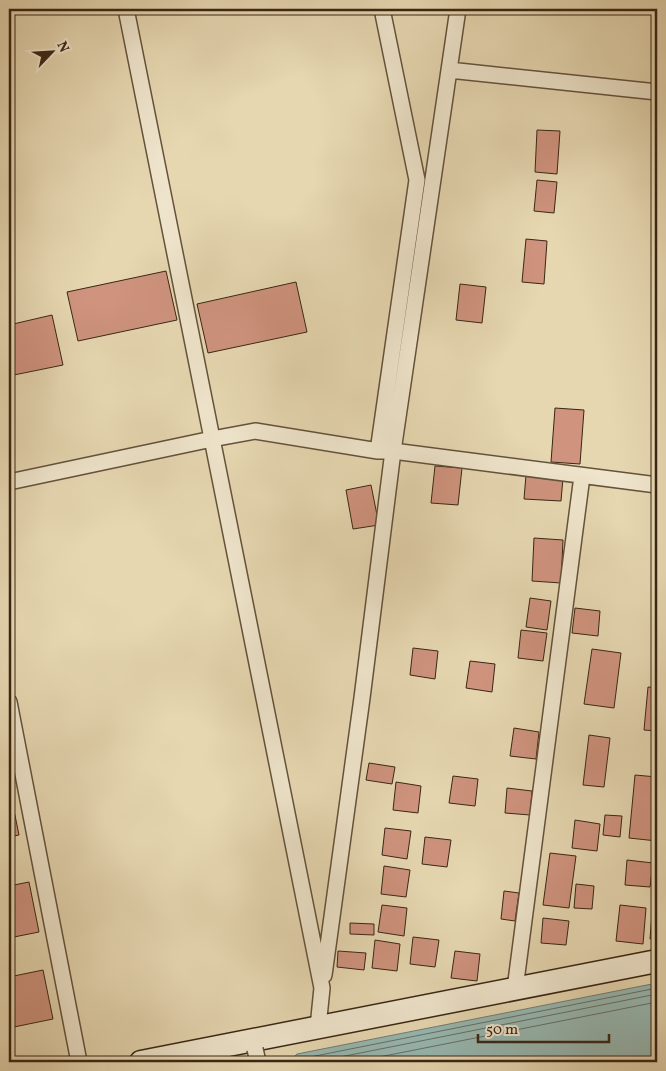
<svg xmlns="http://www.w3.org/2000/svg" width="666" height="1071" font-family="Vollkorn,serif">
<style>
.water{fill:#97b8b2;stroke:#717e73}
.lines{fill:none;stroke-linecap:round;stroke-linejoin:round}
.shore{stroke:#686f63;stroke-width:1}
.building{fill:#cf937e;stroke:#392614}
.street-casing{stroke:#64523b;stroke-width:18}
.secondary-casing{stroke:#392614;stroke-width:25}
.street{stroke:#efe5cc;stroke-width:15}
.secondary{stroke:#efe5cc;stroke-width:22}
.street-bridge-casing{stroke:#64523b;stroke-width:18;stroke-linecap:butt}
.street-bridge{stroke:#efe5cc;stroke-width:15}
</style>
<rect width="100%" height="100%" fill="#e6d7b1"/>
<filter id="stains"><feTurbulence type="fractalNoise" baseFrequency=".004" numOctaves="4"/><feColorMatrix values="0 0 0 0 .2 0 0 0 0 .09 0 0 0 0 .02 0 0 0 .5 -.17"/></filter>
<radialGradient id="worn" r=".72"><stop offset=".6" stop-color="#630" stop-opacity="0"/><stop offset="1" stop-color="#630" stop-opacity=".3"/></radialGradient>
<path class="water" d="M657,983V1062H289L297,1054Z"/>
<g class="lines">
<path class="shore" d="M296,1062L300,1059L657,988
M315,1062L657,994
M354,1062L657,1002"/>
</g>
<path class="building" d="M537,130L560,131L557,174L535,172Z
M537,180L557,182L554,213L534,211Z
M526,239L547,241L544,284L522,282Z
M166,271L177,320L78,341L67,292Z
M296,282L307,332L208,353L197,304Z
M460,284L486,287L482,323L456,320Z
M52,315L63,365L9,376V325Z
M555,408L584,410L580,464L551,462Z
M435,466L462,468L458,505L431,503Z
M526,475L563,478L561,501L524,499Z
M371,485L379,525L353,529L346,490Z
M534,538L563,540L561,583L532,581Z
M530,598L551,601L547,630L526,627Z
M575,608L600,611L598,636L572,633Z
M521,630L547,633L543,661L518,658Z
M413,648L438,651L435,679L410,675Z
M592,649L621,653L614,708L584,704Z
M470,661L495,664L492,692L466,688Z
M648,687L657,688V731L644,730Z
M514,728L539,732L536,759L510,756Z
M589,735L610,738L604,787L583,785Z
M369,763L395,767L392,784L366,780Z
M635,775L657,777V841L629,838Z
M453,776L478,779L475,806L449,803Z
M396,782L421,786L418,813L393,810Z
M9,786L19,835L9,837Z
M507,788L532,791L530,815L505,813Z
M605,815L622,816L620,837L603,835Z
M575,820L600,824L597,851L572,848Z
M385,828L411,831L407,859L382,855Z
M425,837L451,840L447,867L422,864Z
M550,853L576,856L569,908L543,905Z
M627,860L653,863L650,887L625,885Z
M384,866L410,870L406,897L381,894Z
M29,882L39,932L9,938V886Z
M576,884L594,886L592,909L574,908Z
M504,891L519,893L515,921L501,919Z
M382,905L407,908L404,936L378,932Z
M620,905L646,908L643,944L616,941Z
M652,914L657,915V939H650Z
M543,918L569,921L566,945L541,943Z
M350,923L374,924V935L350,934Z
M413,937L439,940L435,967L410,964Z
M375,940L400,944L397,971L372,968Z
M338,951L366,953L364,970L337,967Z
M455,951L480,954L477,981L451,978Z
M43,970L53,1019L9,1028V977Z"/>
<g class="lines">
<defs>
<path id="street" d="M126,9L322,988L318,1027
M449,70L657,92
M378,451L417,180L382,9
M9,482L212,439L255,431L378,451H393L657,485
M9,702L79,1062
M324,975L362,698L393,451L458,9
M515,989L582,476"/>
<path id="secondary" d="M141,1062L657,961"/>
</defs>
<use href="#street" class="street-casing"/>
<use href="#secondary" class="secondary-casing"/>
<use href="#street" class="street"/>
<use href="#secondary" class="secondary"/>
<defs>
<path id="street-bridge" d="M255,1049L258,1062"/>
</defs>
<use href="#street-bridge" class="street-bridge-casing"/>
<use href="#street-bridge" class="street-bridge"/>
</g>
<rect width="666" height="1071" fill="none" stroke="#e6d7b1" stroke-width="30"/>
<rect x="10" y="10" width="646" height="1051" fill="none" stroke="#392614" stroke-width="2.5"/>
<rect x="15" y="15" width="636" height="1041" fill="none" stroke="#392614"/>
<g transform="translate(52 52) rotate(65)" stroke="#efe5cc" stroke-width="4" paint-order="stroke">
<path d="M0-4L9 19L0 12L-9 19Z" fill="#392614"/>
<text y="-8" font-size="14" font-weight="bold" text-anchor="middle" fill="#392614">N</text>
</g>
<path d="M478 1034v8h131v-8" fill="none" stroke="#392614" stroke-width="2.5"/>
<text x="486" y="1034" font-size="15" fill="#392614" stroke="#efe5cc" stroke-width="4" paint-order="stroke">50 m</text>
<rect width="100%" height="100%" filter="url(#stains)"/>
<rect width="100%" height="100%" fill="url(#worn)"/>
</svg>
